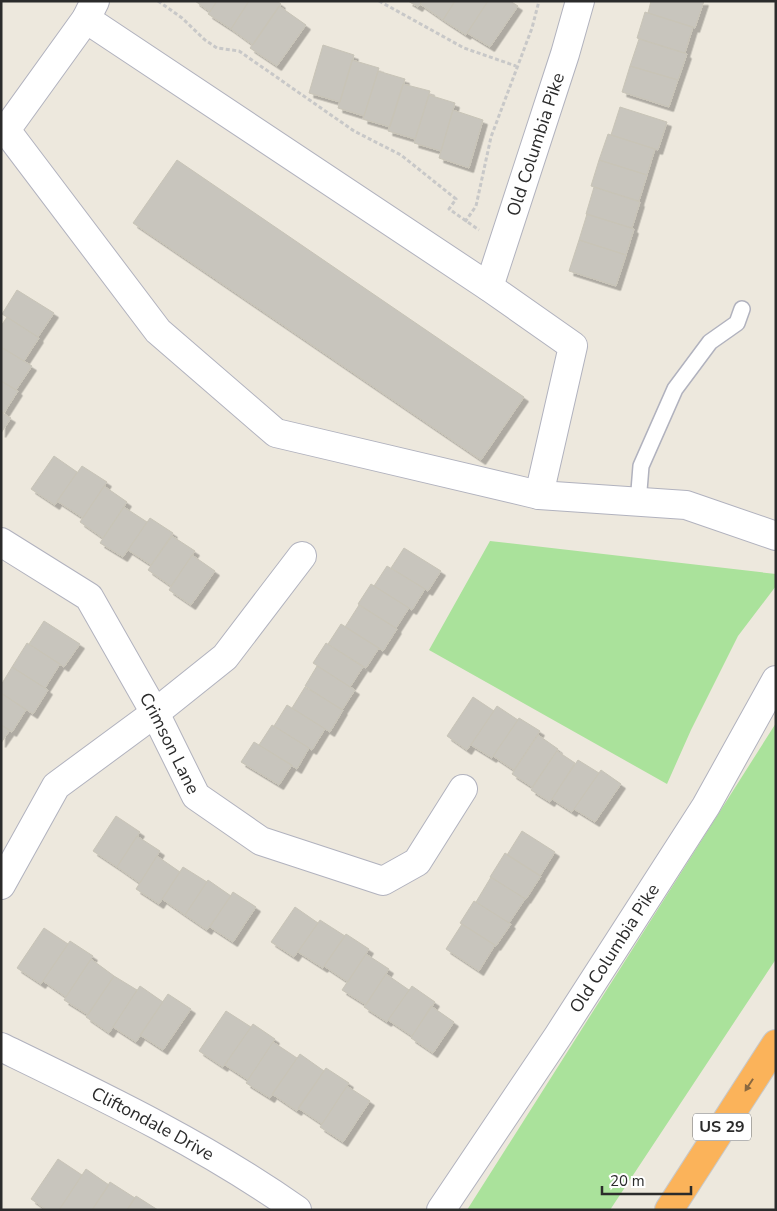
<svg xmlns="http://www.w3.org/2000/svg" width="777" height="1211" font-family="'Nunito Sans',sans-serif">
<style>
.green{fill:#aae29b}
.building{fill:#c8c5bd;stroke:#c8c4b7;filter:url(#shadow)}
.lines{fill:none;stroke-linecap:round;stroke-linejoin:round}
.lane-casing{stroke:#b1b2be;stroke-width:18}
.street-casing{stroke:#b1b2be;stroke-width:30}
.highway-casing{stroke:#c8c8c8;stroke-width:30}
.path{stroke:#c8c8c8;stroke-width:3;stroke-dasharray:4 2.5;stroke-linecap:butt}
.lane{stroke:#fff;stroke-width:15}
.street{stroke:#fff;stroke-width:28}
.highway{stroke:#fbb35a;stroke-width:28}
.oneway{fill:#896840}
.labels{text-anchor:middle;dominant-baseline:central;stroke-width:4;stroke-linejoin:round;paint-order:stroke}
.shield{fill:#fff;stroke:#6b6b6b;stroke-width:1}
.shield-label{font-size:16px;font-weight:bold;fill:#2b2b2b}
.street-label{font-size:18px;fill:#2b2b2b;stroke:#fff}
</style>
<defs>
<filter id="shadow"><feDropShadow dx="4.5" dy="4.5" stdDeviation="0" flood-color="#0004"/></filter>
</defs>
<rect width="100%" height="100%" fill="#ede8dd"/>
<path class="green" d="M490,541L776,574V586L738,636L691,730L667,784L429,650Z
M776,723V959L610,1210H467Z"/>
<path class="building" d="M195,1H217L210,12Z
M217,1H249L231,29L208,14Z
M249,1H277L281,4L253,45L231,29Z
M408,1H422L418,7Z
M422,1H455L443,20L420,4Z
M455,1H488L466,35L443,20Z
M488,1H510L518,6L490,47L467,33Z
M651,1H704L695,28L648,13Z
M279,6L306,25L277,66L250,48Z
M645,12L693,27L685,53L637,38Z
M639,39L687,54L678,80L630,66Z
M323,45L354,55L340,102L309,93Z
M352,60L379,68L364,116L338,108Z
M630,66L678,80L669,107L622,92Z
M378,71L405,79L390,127L363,119Z
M403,84L430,91L415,139L388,131Z
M429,95L455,103L441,151L414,143Z
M620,107L667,122L658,150L611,135Z
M453,110L483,120L469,168L439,158Z
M608,134L655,149L647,175L599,160Z
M177,160L524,397L481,460L133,223Z
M599,160L647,175L639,201L591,186Z
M594,187L640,202L632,228L586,214Z
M587,214L634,229L626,255L579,240Z
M579,240L626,255L616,286L569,271Z
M17,290L54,313L38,337L2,314Z
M7,317L39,338L24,361L1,347V326Z
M1,347L32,366L16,390L1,381Z
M1,381L18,391L4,413L1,412Z
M1,412L11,418L1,433Z
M54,456L77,472L55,505L31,489Z
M82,466L107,482L83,518L57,501Z
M104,486L127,502L103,538L80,522Z
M124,507L147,522L123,557L100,543Z
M150,518L173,533L151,565L128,550Z
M172,536L195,551L171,586L148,570Z
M404,548L441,571L428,591L391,568Z
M192,555L215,571L191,605L169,590Z
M387,566L425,589L412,610L374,586Z
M371,584L409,608L396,628L358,604Z
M359,605L397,629L383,651L345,627Z
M44,621L80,644L64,667L29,644Z
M341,624L379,648L366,668L328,644Z
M27,643L60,664L45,688L12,667Z
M326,643L363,667L350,687L313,663Z
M317,666L355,690L342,710L305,686Z
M12,667L48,690L33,714L1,693V685Z
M305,687L343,710L330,732L292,708Z
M1,693L26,710L12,732L1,725Z
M473,697L494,711L467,750L447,736Z
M287,705L325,729L312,750L274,726Z
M497,706L518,720L492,758L471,745Z
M519,718L540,731L514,770L493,756Z
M1,725L10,730L1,743Z
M272,725L309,748L297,769L259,745Z
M538,735L558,749L532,787L512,774Z
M254,742L292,765L279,785L241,762Z
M557,751L575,763L550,802L531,790Z
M578,760L599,773L572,812L552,799Z
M601,770L621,784L595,822L574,809Z
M116,816L140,832L117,867L93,851Z
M522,831L555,852L540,876L507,855Z
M137,836L160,851L140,883L117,867Z
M505,853L541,876L526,899L490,877Z
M157,856L180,872L159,904L136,889Z
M183,867L207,882L185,915L162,899Z
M491,877L525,899L509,923L476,902Z
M208,880L231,896L207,930L185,915Z
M233,892L256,907L233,942L210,927Z
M474,901L511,924L496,946L460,923Z
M295,907L318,923L294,957L271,942Z
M320,920L345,936L323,968L298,952Z
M462,924L495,945L479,971L446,949Z
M44,928L68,944L41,984L17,968Z
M346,934L369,949L348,982L324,966Z
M70,941L93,956L66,997L43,981Z
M366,954L389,969L366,1005L342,990Z
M91,959L114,976L88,1015L64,1000Z
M386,974L409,990L387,1022L364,1007Z
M114,976L137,990L109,1033L86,1017Z
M140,986L163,1002L136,1042L113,1027Z
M412,986L435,1002L412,1036L388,1020Z
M168,994L191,1009L163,1050L140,1035Z
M431,1006L454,1022L433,1053L411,1038Z
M226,1011L251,1027L223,1067L199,1051Z
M253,1024L275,1039L248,1080L225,1065Z
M273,1042L297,1058L270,1098L246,1083Z
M300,1054L324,1071L297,1111L272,1094Z
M326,1068L349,1083L322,1124L298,1108Z
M347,1086L370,1101L343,1142L320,1127Z
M58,1159L82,1175L59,1210H47L31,1199Z
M86,1169L109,1185L92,1210H59Z
M110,1182L135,1198L127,1210H92Z
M136,1196L158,1210H127Z"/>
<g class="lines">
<defs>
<path id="lane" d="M638,503L641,466L675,389L710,342L737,323L742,309"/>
<g id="street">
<path d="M95,1L86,19L6,130L158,331L276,433L539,495L686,505L776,536"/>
<path d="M86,19L489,287L573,346L539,495"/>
<path id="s1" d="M489,287L565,54L580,1"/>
<path id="s2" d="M1,542L89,597L155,713L196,796L261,841L383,881L417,862L463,789"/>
<path d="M1,885L56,786L155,713L225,657L302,556"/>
<path id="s3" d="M1,1047C104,1097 203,1144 297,1210"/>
<path id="s4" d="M441,1210L558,1036L706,806L776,680"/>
</g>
<path id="highway" d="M669,1210L776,1044"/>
</defs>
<use href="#lane" class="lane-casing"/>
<use href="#street" class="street-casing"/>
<use href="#highway" class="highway-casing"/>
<path class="path" d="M158,1L182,18L205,40L217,48L239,51L354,131L401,155L456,199L449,209L479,230
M379,1L464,48L516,66
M465,222L476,206L491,137L532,28L539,1"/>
<use href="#lane" class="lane"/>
<use href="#street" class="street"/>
<use href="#highway" class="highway"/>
</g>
<defs><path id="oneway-solid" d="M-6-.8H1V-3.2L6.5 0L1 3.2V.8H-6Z" transform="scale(1.25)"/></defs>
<use class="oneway" href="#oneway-solid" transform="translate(749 1085) rotate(123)"/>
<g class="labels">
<rect class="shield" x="693" y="1113.5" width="58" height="27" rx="4"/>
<g class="shield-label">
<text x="722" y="1127">US 29</text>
</g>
<g class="street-label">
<text stroke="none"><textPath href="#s1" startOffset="150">Old Columbia Pike</textPath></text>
<text stroke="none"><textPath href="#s2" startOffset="271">Crimson Lane</textPath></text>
<text stroke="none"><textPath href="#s4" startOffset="314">Old Columbia Pike</textPath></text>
<text stroke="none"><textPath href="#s3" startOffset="170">Cliftondale Drive</textPath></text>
</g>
</g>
<rect width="777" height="1211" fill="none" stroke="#2b2b2b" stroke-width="5"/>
<path d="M602 1186v8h89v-8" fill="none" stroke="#2b2b2b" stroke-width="2.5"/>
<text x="610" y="1186" font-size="15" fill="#2b2b2b" stroke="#ffffff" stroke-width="4" paint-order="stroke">20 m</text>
</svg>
